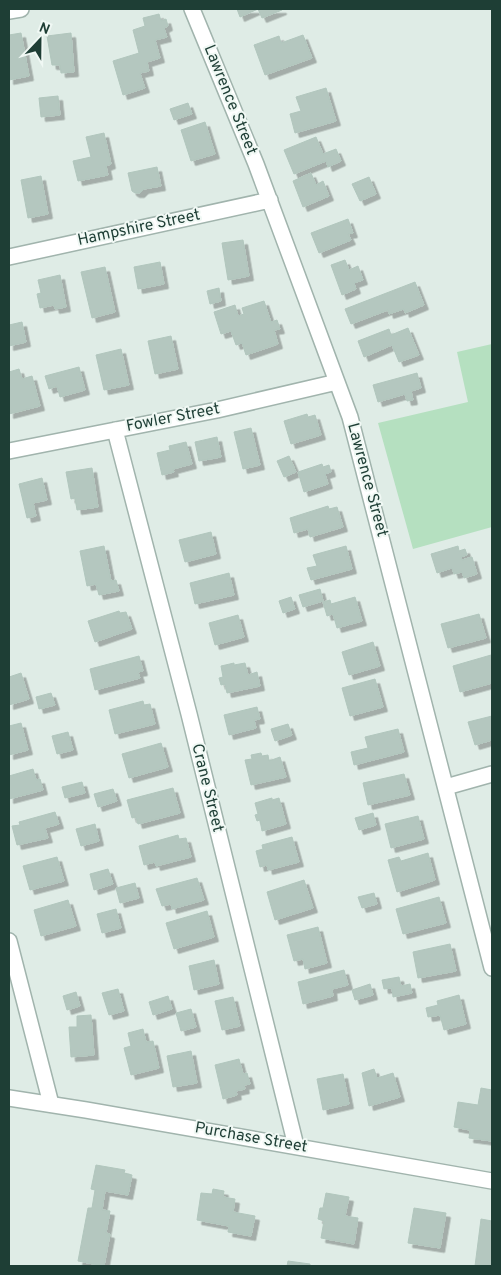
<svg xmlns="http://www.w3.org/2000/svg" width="501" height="1275" font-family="Overpass,sans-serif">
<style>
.green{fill:#b5e0c0}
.building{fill:#b4c7bf;stroke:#b1c6bd;filter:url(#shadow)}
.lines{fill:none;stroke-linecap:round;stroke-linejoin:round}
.minor-casing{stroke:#a1b4ad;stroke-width:18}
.tertiary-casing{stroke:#a1b4ad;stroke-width:18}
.minor{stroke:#fff;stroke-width:15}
.tertiary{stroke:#fff;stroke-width:15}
.labels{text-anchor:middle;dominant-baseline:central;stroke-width:4;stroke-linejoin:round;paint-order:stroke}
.street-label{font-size:16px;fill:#1e3e35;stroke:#f0f8f4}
</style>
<defs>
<filter id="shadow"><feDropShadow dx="4.5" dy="4.5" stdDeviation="0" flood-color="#0004"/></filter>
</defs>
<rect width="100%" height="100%" fill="#dfece6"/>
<path class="green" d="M492,344V527L413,549L378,423L468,402L457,352Z"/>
<path class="building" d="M237,9H282V10L262,18L258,9L240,17Z
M159,14L161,21L166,19L168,26L164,28L167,37L155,40L160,58L147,62L149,71L140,73L145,88L123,95L113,61L139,53L133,30L145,26L143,18Z
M21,33L29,76L9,80V35Z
M71,33L74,72L61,73L60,65H52L47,36Z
M303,35L312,58L265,75L254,45L279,36L281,43Z
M326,88L336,121L295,133L290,114L301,111L296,97Z
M58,96L60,115L41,117L39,98Z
M188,103L192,114L174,120L170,109Z
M205,122L215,154L191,161L181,130Z
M104,133L111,164L106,166L108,175L78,181L73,161L91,157L86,137Z
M316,137L323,154L336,149L341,161L328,167L326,161L294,174L284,150Z
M157,167L161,186L144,189L140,193H135L132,191L128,173Z
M311,173L316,185L323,181L329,196L303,207L293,181Z
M41,176L48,214L28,218L21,180Z
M369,177L376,194L360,201L352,184Z
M348,219L353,233L348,234L351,240L319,253L311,233Z
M243,240L249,276L228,280L222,243Z
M345,260L349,270L358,266L363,280L354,283L356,289L342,295L331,265Z
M160,262L164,284L138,289L134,267Z
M105,267L115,312L92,318L81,272Z
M60,275L66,307L55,309L54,305L40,308L37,294L41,293L38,280Z
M415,282L424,305L405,313L404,309L389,314L388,310L351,324L345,309Z
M219,288L221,301L210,304L207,291Z
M264,301L271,322L277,320L280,329L274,330L278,344L246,355L242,343L236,345L231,331L221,334L214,312L235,305L238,316L244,314L242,308Z
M22,322L26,342L9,346V325Z
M408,328L419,355L399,362L392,345L364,357L358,341L389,329L391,335Z
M171,336L178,369L155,374L148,341Z
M121,349L129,385L104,390L96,355Z
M79,367L85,390L60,397L57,386L49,389L45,376Z
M19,369L22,379L32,376L40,406L9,414V372Z
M417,373L421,388L411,391L413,400L407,401L405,394L378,402L373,385Z
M307,414L308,417L315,415L321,435L291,444L284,421Z
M251,428L260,465L243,469L234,432Z
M217,437L221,457L199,461L195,442Z
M186,442L192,464L173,469L174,472L162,475L157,453L170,450L169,446Z
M289,456L296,472L284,477L277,461Z
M322,464L323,467L329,465L331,472L325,474L328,484L304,492L298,472Z
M92,468L98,507L77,510L75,498L71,499L66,472Z
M42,478L47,500L33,503L36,516L27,518L19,484Z
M328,506L329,509L337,507L343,527L310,537L308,529L294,533L290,518Z
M211,532L216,554L185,562L179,540Z
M104,546L111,581L116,580L119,591L99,595L96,584L87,586L80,551Z
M346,546L352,569L311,580L307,568L317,566L313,555Z
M458,546L459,551L465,549L467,555L461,557L462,560L472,557L477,574L464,578L462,572L454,574L452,568L437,573L431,554Z
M229,573L234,595L195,604L190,583Z
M320,589L323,601L303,607L299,595Z
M291,597L295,609L283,613L279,601Z
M355,597L362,621L337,628L333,614L327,616L323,602L330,600L331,604Z
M119,611L120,613L126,612L132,629L95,642L88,621Z
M479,614L486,638L448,648L441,624Z
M238,615L244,637L215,645L209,623Z
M373,642L380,666L349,675L342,652Z
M491,655L492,683L460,692L453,666Z
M139,656L143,671L138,672L140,678L95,690L90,669Z
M234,663V665L245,663L248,675L257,672L260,686L227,693L225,684L221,685L219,678L223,677L221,666Z
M21,673L29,699L9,705V677Z
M375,679L383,707L350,716L342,688Z
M51,693L55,705L39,709L36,697Z
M143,701L144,705L150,704L155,724L115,734L109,710Z
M257,707L260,719L254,720L256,728L229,735L224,715Z
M492,716V740L475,745L468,722Z
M21,723L28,750L9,755V726Z
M288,724L292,735L275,741L271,729Z
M398,729L404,752L354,765L351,752L368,748L365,737Z
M68,732L73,750L57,754L52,736Z
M161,743L168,767L129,778L122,754Z
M261,753L262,756L268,755L269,761L280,757L286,777L251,785L245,760L252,759L251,755Z
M33,769L36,780L40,779L43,790L9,799V776Z
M404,774L410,795L368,805L363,783Z
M82,782L85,793L65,798L62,787Z
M173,788L180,813L138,824L136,817L132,818L127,800Z
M113,789L117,801L98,807L94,794Z
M272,798V800L279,798L286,824L262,831L260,820L257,821L255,815L258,814L255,803Z
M55,812L59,824L45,828L48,838L17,845L12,826L20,825L19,822Z
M373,813L376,825L359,830L355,818Z
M418,816L424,839L391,848L385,824Z
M95,824L99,841L81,846L76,829Z
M178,835L179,839L186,838L191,857L156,866L155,862L144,865L139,846Z
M292,837L299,862L268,870L267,865L260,867L256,851L263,849L262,845Z
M428,853L435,880L397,892L388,860L399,857L401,861Z
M57,857L64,881L30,890L23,866Z
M108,869L113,884L94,890L90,874Z
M197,878L204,900L172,909L171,904L162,906L156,889Z
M304,880L313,908L275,920L267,892Z
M135,883L139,898L120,903L116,888Z
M374,893L377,904L362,908L358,897Z
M439,897L446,923L403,934L396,909Z
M68,900L76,926L41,936L34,910Z
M116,909L121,928L102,933L97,914Z
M207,911L214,937L174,949L166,923Z
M318,927L327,963L305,969L303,959L294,961L287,935Z
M450,944L456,971L418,978L413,952Z
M214,960L219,984L194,990L189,966Z
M344,970L348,985L332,989L333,996L303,1004L298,982Z
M399,977L401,986L410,984L412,993L393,997L392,988L384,989L382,980Z
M370,984L373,995L355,1000L352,990Z
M118,989L124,1011L109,1015L102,993Z
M76,992L80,1006L67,1010L63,996Z
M459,995L466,1024L444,1030L440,1015L428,1017L426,1008L438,1005L437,1001Z
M168,996L172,1009L153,1015L149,1002Z
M233,997L240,1026L222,1030L215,1001Z
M191,1009L196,1027L181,1031L176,1013Z
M91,1015L94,1055L71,1057L69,1027H77V1016Z
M143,1029L146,1042L153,1041L159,1068L131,1075L124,1048L131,1046L128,1033Z
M191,1051L197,1083L173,1087L167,1056Z
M239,1059L243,1074L247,1073L250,1084L244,1085L245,1089L236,1091L237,1095L223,1099L215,1065Z
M374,1069L377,1078L393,1073L400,1097L369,1106L362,1073Z
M343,1074L349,1104L323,1110L317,1079Z
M481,1088L492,1090V1141L469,1138L470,1130L454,1127L458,1102L478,1105Z
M96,1165L125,1170L124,1173L132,1175L128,1195L105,1191L102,1210L110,1211L106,1233L110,1234L104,1266L78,1261L88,1208H92L95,1190L91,1189Z
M213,1189L224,1191L223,1197L235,1199L233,1212L255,1216L251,1236L228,1232L229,1226L197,1220L201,1193L212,1194Z
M326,1193L349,1197L345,1216L358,1218L354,1244L321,1238L324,1221L318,1219L320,1208H323Z
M414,1208L446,1213L440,1248L408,1243Z
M481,1219L492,1221V1266H475Z
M288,1261L310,1264V1266H287Z"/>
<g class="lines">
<defs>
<path id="minor" d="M192,9L256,164L350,417L492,968
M9,11L21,9
M9,257L270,200
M115,430L189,714L296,1146
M9,451L217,410L337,382
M446,787L492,774
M9,941L51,1104"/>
<path id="tertiary" d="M9,1098L86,1110L492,1181"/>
</defs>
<use href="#minor" class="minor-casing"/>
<use href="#tertiary" class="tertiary-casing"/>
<use href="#minor" class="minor"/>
<use href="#tertiary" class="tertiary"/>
</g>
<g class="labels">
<g class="street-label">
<text transform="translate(230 100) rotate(68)">Lawrence Street</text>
<text transform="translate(139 228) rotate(-12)">Hampshire Street</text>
<text transform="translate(173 418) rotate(-11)">Fowler Street</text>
<text transform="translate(367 480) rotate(75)">Lawrence Street</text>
<text transform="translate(207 788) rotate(76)">Crane Street</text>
<text transform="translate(251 1138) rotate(10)">Purchase Street</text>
</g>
</g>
<rect width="501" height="1275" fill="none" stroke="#1e3e35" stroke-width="20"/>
<g transform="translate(40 40) rotate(22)" stroke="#f0f8f4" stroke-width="4" paint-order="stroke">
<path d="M0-4L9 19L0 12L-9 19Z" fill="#1e3e35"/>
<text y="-8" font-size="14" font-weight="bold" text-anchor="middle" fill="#1e3e35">N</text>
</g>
</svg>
